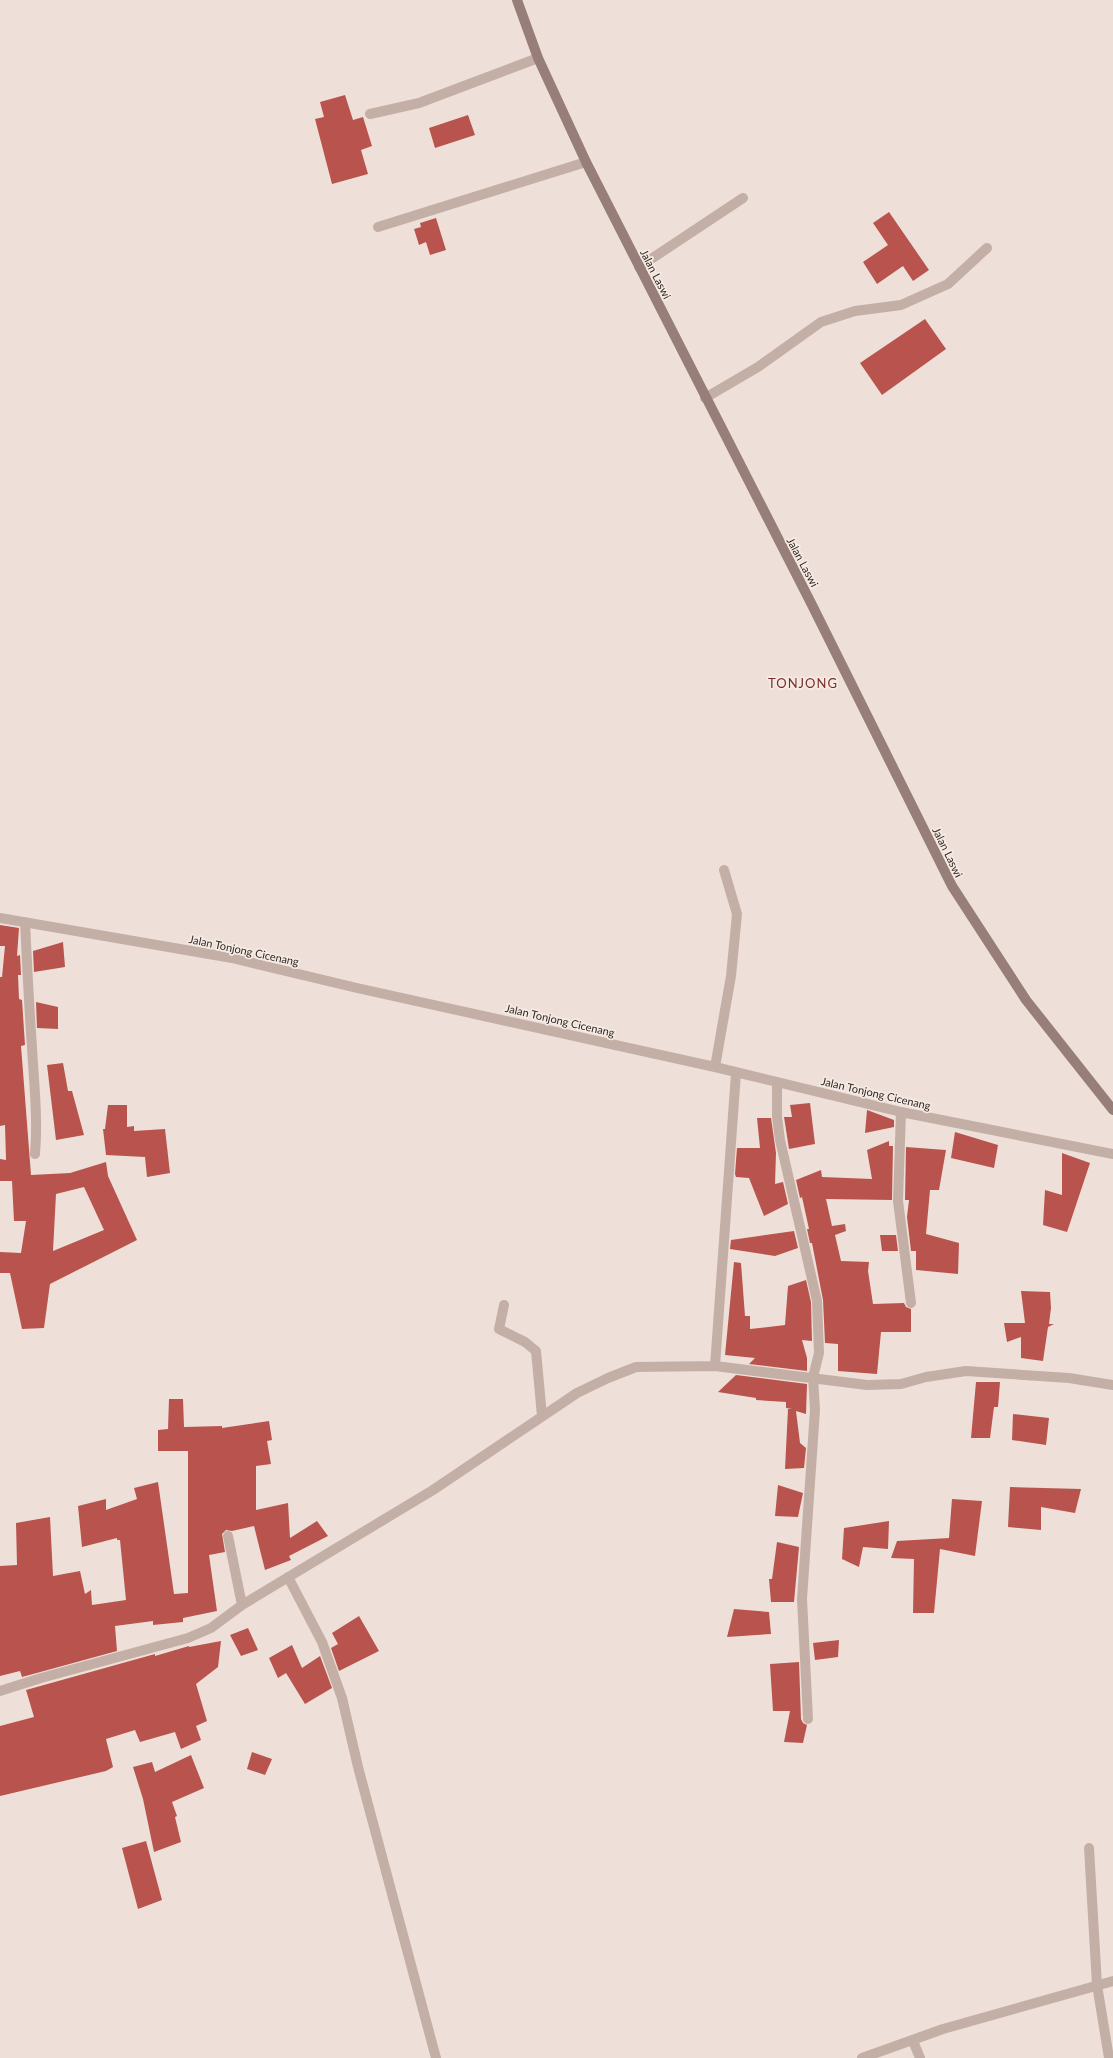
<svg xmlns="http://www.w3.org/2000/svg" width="1113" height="2058" font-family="Lato,sans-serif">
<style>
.building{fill:#b8544d;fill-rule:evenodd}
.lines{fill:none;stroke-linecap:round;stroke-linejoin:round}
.service{stroke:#c4afa6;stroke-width:10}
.minor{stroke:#c4afa6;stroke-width:10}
.secondary{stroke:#977e78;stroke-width:10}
.labels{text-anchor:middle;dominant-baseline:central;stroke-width:3.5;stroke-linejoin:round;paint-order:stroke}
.street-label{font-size:11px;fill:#312826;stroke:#f6ebe4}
.quarter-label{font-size:13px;letter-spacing:1px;fill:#772e29;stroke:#f6ebe4}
</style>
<rect width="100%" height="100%" fill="#eee0d9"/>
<path class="building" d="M345,95L353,120L363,117L372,146L361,150L368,174L332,184L315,119L324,117L320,102Z
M468,115L475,135L435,148L429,128Z
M889,212L929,270L913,281L903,266L877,284L863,262L888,245L873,223Z
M436,218L446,250L430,255L426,242L419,245L414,229L421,227L420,223Z
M925,319L946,349L882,395L860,363Z
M0,925L19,928L17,956L20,955L21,975H18L19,999L22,1000L25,1045L21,1046L31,1175L70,1173L106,1162L108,1176L137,1240L50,1284L44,1328L22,1329L10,1273H0V1252L21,1253L26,1221H14L12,1181H0V1159L6,1160L5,1125L0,1126V977H2L5,946H0ZM84,1187L104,1230L53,1251L56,1194Z
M63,942L65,967L34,972L33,951Z
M36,1002L58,1007V1029L37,1028Z
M63,1063L68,1091H72L84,1135L56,1140L47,1065Z
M810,1103L815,1144L789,1149L784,1117H792L790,1105Z
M108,1105H127V1127L134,1126V1131L165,1129L170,1173L147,1177L145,1157L106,1155L103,1129H105Z
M867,1110L894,1120V1127L865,1133Z
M757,1118H771L776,1153L775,1184L783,1182L788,1204L764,1216L749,1178L736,1177L735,1174L737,1148H760Z
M955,1132L998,1145L994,1168L951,1158Z
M889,1141V1146H893L892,1200L826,1199L832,1226L845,1224L846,1231L835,1235L841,1261L869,1262L868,1271L873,1304L904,1303L906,1307L911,1309V1332H881L877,1374L838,1371V1344L825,1343L823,1300L812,1243H810L807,1229H809L802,1197L800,1198L796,1180L821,1170L822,1177L872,1179L867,1150Z
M906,1147L946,1150L939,1190H930L926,1234L959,1243L958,1274L916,1270V1251H911L907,1217L909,1200H905Z
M1062,1153L1090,1163L1067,1232L1043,1225L1045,1190L1062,1195Z
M794,1231L798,1248L775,1256L730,1249L731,1240Z
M880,1235H896L898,1251H882Z
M734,1262L741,1263L745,1316H750V1329L785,1325L788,1286L806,1280L811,1302L812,1341L802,1340L807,1358V1371L749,1364L755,1358L725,1355Z
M1021,1291L1050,1292L1051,1308L1049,1324H1054L1048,1327L1043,1361L1021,1358V1337L1007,1342L1004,1323H1025Z
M736,1375L807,1384L806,1414L796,1411L800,1443L806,1448L804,1468L785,1469L788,1409H792L786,1408V1402L756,1400V1398L718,1392Z
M976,1382H1000L998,1407H994L990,1438H971Z
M169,1399H183L184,1427L222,1426V1428L269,1421L272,1440L267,1441L271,1464L256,1466V1510L288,1503L290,1538L317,1521L328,1536L289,1556L291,1560L265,1570L254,1526L232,1531L226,1530L222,1534L225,1552L209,1555L217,1611L183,1618V1622L153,1625V1621L115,1626L117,1651L22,1677L20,1671L0,1676V1566L17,1565L16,1523L50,1517L53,1576L80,1571L85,1594L91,1590L92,1605L126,1600L120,1540H117V1538L82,1547L78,1506L106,1499V1510L137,1499L134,1488L158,1482L174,1594L188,1593V1451H158V1430L168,1429Z
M1013,1414L1049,1418L1046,1445L1012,1440Z
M778,1485L803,1493L798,1517L775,1516Z
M1010,1487L1081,1489L1075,1513L1041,1507V1530L1008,1527Z
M952,1499L982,1501L975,1556L940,1549L934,1613H913L914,1559L891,1558L897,1541L949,1538Z
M889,1521L888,1549L863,1547L859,1567L842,1559L844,1528Z
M777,1542L799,1547L794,1602H771L769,1579H772Z
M734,1609L769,1612L771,1634L727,1637Z
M359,1616L379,1651L339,1671L331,1648L338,1644L332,1633Z
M248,1628L258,1650L241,1656L230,1635Z
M839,1640L838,1657L815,1660L813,1643Z
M221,1641L218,1667L196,1684L207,1721L196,1726L201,1740L181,1749L175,1732L140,1742L135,1730L106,1739L113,1767L106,1771L0,1796V1726L34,1717L26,1690L155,1654V1656L189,1646V1647Z
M292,1645L302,1668L320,1656L332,1688L305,1704L286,1673L278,1678L269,1658Z
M799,1662L801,1719L803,1723L807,1725L803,1743L784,1742L790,1711H773L770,1664Z
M252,1752L272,1759L265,1775L247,1769Z
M191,1755L204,1788L172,1802L177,1816L175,1817L181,1842L154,1852L143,1799L133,1767L152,1762L155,1772Z
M146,1841L162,1900L138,1909L122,1848Z"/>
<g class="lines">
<path class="service" d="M1089,1848L1097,1985L1109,2058
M913,2041L920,2058
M862,2058L943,2029L1113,1981"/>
<path class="minor" d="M370,114L419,103L538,58
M378,227L586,162
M639,267L743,198
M705,398L758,367L821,322L855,311L901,305L948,284L987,248
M0,918L232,958L357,988L715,1067L901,1112L1113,1154
M25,922C27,964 29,1006 32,1047C34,1084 38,1118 35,1154
M715,1067L731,976L737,914L724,870
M777,1082V1117L780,1140L817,1301L819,1353L813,1377L815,1410L802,1599L808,1719
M901,1112L898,1201L911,1303
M504,1305L499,1329L525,1342L536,1351L542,1416
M715,1366L736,1073
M228,1536L242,1605
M288,1577L322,1642L342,1698L358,1767L436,2058
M0,1691L41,1678L188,1638L211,1628L242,1605L433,1490L577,1393L608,1378L636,1367L715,1366L867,1385L901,1384L926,1377L966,1371L1069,1378L1113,1385"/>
<path class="secondary" d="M517,0L538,58L586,162L811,603L952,886L1026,1000L1113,1110"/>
</g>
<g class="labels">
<g class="street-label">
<text transform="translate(656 274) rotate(63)">Jalan Laswi</text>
<text transform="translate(803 562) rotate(62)">Jalan Laswi</text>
<text transform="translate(948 852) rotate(64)">Jalan Laswi</text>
<text transform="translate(244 950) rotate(12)">Jalan Tonjong Cicenang</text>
<text transform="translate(560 1020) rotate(13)">Jalan Tonjong Cicenang</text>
<text transform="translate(876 1093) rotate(13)">Jalan Tonjong Cicenang</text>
</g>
<g class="quarter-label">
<text x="803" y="683">TONJONG</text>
</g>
</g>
</svg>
